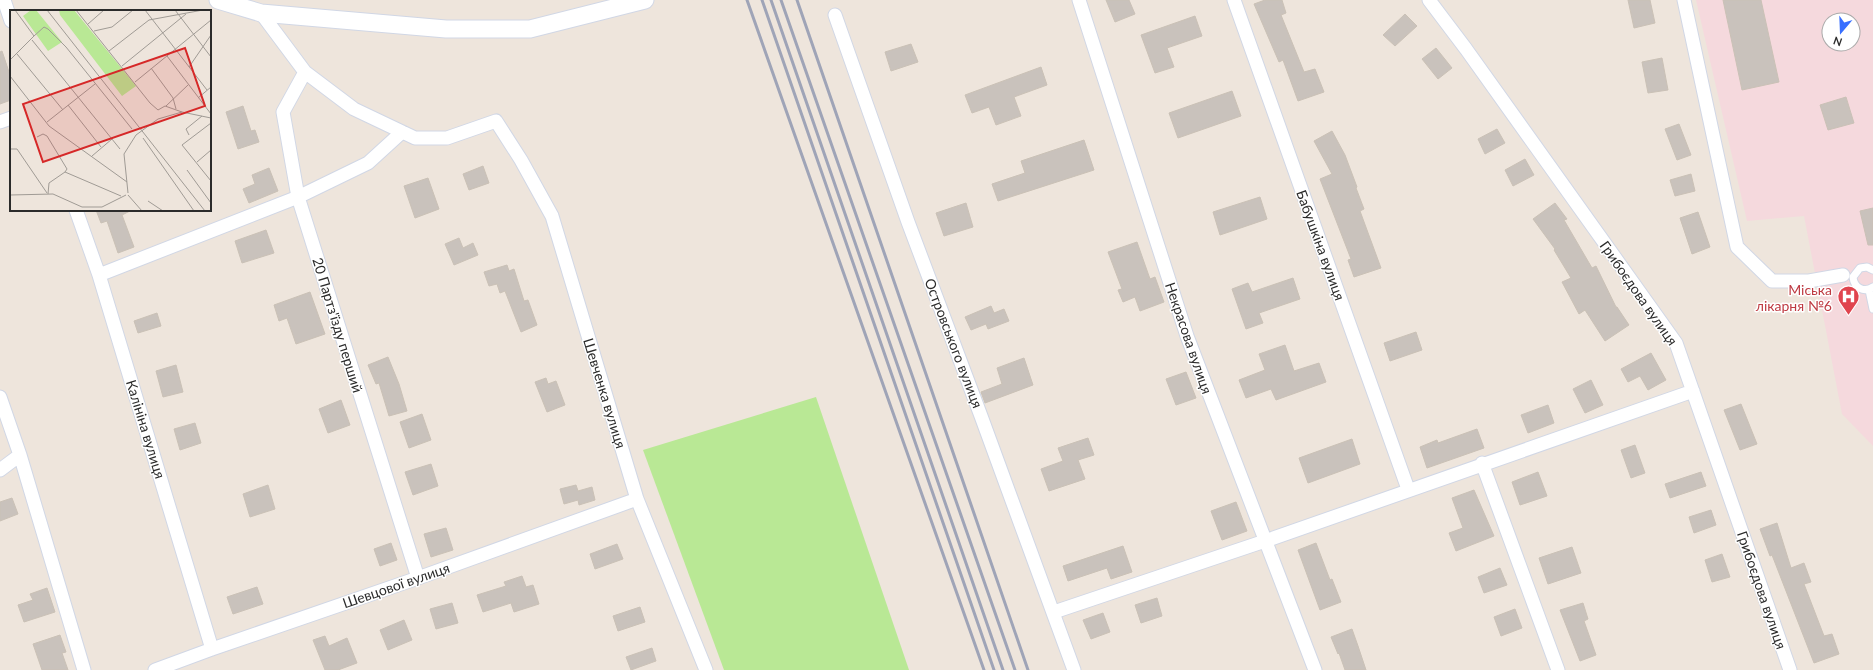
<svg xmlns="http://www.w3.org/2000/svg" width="1873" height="670" font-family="Lato,sans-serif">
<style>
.medical{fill:#f5d9dd;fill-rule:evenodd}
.green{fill:#b9e895}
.building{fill:#c9c2bc;stroke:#cac1b6}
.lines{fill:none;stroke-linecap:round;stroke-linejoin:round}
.service-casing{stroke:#d1d7e5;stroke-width:9}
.minor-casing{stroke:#d1d7e5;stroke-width:15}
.tertiary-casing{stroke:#d1d7e5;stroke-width:19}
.service{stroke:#fff;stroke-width:7}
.minor{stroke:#fff;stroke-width:13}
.tertiary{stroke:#fff;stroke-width:17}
.rail{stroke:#9fa4b7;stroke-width:3}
.labels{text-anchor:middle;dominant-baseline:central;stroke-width:3;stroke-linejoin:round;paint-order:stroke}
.street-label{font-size:14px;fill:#2b2b2b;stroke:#fff}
.health-label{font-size:14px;fill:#be3a42;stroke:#fff;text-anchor:end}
.inset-road{fill:none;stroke:#a09b95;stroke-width:1}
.view{fill:#d62828;fill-opacity:0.15;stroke:#d62828;stroke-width:2}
.inset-edge{fill:none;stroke:#2b2b2b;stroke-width:2}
</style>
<rect width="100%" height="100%" fill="#eee5dc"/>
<path class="medical" d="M1696,0H1873V446L1842,414L1804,216L1747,221ZM1829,20H1853V44H1829Z"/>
<path class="green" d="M816,397L909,670H724L643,450Z"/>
<path class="building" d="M1106,0H1129L1135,14L1115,22Z
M1265,0H1282L1286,13L1281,15L1304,72L1315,69L1324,92L1298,101L1283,60L1279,62L1254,4Z
M1628,0H1650L1655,23L1634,28Z
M1723,0H1761L1779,82L1742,90Z
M1405,14L1417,26L1395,46L1383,35Z
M1195,16L1202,36L1167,48L1174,67L1155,73L1141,35Z
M911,44L918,62L891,71L885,52Z
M1436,48L1452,68L1438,79L1422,59Z
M2,51L11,78V100L0,104V52Z
M1662,58L1668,90L1648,93L1642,62Z
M1041,67L1047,85L1014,97L1021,116L996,125L989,107L972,113L965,95Z
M1232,91L1241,116L1178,138L1169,113Z
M1846,97L1854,123L1828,130L1820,105Z
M243,106L251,131L255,130L259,142L238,149L226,112Z
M1679,124L1691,155L1677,160L1665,129Z
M1497,129L1505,143L1485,154L1478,139Z
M1332,131L1345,155L1357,187L1356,188L1364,209L1360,211L1381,268L1354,277L1348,260L1351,259L1320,179L1332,174L1314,141Z
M1084,140L1094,170L998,201L992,184L1025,173L1021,161Z
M1525,159L1534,175L1513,186L1505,170Z
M483,166L489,183L469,190L463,174Z
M269,168L278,191L249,203L243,189L255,184L252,175Z
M1691,174L1695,191L1675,196L1670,180Z
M428,178L439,209L415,218L404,186Z
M1260,197L1267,219L1220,235L1213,212Z
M966,203L973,227L944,236L936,213Z
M1555,203L1567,219L1564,220L1592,268L1596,266L1616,307H1617L1629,325L1605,341L1585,310L1579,314L1562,282L1571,278L1554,250L1555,249L1533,219Z
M1873,208V245H1868L1860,211Z
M96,210H132L122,215L134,247L118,253L107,221L101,223Z
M1698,212L1710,247L1692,254L1680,218Z
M266,230L274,253L242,263L235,241Z
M459,238L463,248L473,243L478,255L454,265L445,244Z
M1137,242L1150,279L1155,277L1164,302L1140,311L1135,297L1123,302L1118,290L1122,289L1108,252Z
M507,265L509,271L514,269L524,301L528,300L537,325L521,332L505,291L500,293L497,284L489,286L484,272Z
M1293,278L1300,299L1259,313L1263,323L1246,329L1232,289L1248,283L1252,292Z
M310,292L325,334L296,344L287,318L279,321L274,305Z
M991,306L994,313L1004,309L1009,321L988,329L986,324L971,330L965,317Z
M157,313L161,326L138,333L134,321Z
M1416,332L1422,350L1390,361L1384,343Z
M1285,345L1294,371L1319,363L1326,382L1276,400L1271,389L1246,398L1239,380L1265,370L1259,354Z
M1651,353L1666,380L1648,390L1640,376L1628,382L1621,369Z
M388,357L399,384L407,411L389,416L379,383L376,384L368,365Z
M1024,358L1033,385L985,403L981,392L1002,384L997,368Z
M176,365L183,392L163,397L156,371Z
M1186,372L1196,398L1176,405L1166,379Z
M546,378L548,384L556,381L565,405L547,412L535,382Z
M1591,380L1603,405L1585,413L1573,389Z
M341,400L350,425L328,433L319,409Z
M1741,404L1757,444L1740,450L1724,410Z
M1548,405L1554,423L1528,433L1521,415Z
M422,414L431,440L409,448L400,422Z
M195,423L201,443L180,450L174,429Z
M1477,429L1484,448L1427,468L1420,447L1437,440L1438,443Z
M1088,438L1094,455L1078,460L1085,479L1049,491L1041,469L1063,461L1058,448Z
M1352,439L1360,464L1308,483L1299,458Z
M1635,445L1645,473L1631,478L1621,450Z
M431,464L438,486L413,495L405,472Z
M1538,472L1547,496L1520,505L1512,482Z
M1701,472L1706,486L1670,498L1665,484Z
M268,485L275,509L250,517L243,494Z
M576,485L578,491L592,487L595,500L579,505L578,500L564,504L560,489Z
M1474,490L1494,536L1456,551L1449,533L1463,528L1452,498Z
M12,498L18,514L0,521V502Z
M1236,502L1247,531L1222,540L1211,511Z
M1711,510L1716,525L1694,533L1689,517Z
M1777,523L1791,568L1804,563L1811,582L1804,584L1824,636L1832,634L1839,654L1814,663L1772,555L1770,556L1760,529Z
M446,528L453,550L431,557L424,534Z
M391,543L397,560L380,566L374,549Z
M1316,543L1330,580L1332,579L1341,602L1320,610L1298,550Z
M617,544L623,559L595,569L590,554Z
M1123,546L1132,572L1111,579L1107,568L1068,581L1063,566Z
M1572,547L1581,573L1548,584L1539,558Z
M1722,554L1730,577L1712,582L1705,560Z
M1500,568L1507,585L1484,593L1478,577Z
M522,576L526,587L533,585L539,604L514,612L511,603L483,612L477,595L506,586L504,582Z
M257,587L263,604L233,614L227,597Z
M47,588L55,612L24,622L18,605L33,600L30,594Z
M1157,598L1162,616L1141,623L1135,605Z
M452,603L458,623L436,629L430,609Z
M1583,603L1588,619L1584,621L1596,655L1580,661L1560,610Z
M640,607L645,622L618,631L613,616Z
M1515,609L1522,628L1501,636L1494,617Z
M1103,613L1110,632L1091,639L1083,620Z
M404,620L412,640L388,650L380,630Z
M1352,629L1358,646L1366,670H1345L1339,653L1338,654L1331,637Z
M60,635L66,652L62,653L68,670H42L33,644Z
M325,636L329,646L347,638L357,663L338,670H325L313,640Z
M652,648L656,661L631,670L626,657Z"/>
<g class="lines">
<defs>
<path id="service" d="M1873,270L1867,267L1860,268L1853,277C1854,288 1864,293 1873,287
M1869,290L1873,309"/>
<path id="minor" d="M4,0L11,21
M1079,0L1187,336L1315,670
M1234,0L1408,489
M1429,0L1466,49L1676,343L1790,670
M1684,0L1737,247L1772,281H1809L1843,275
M261,13L305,72L354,109L415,138H447L496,121L521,160L552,216L637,499L706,670
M835,15L908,222L981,416L1074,670
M305,72L283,112L298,197L418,578
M0,122L11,118
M76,210L99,275L212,649
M99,275L298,197L368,163L402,132
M0,397L20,455L84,670
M1482,463L1558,670
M0,470L20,455
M1054,612L1265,541L1693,391
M155,670L212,649L418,578L637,499"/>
<path id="tertiary" d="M218,0L261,13L446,29H530L645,0"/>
</defs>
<use href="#service" class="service-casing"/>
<use href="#minor" class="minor-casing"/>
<use href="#tertiary" class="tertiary-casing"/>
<use href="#service" class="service"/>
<use href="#minor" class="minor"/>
<use href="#tertiary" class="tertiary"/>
<path class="rail" d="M747,0L984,670
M762,0L994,670
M771,0L1003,670
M781,0L1015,670
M797,0L1028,670"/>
</g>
<defs>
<symbol id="hospital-pin" viewBox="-11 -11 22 30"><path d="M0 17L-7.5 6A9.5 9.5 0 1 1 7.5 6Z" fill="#e0444e" stroke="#fff"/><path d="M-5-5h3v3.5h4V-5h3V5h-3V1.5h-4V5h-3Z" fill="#fff"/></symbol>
</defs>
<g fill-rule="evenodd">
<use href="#hospital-pin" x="1836" y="284" width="25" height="34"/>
</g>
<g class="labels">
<g class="street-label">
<text transform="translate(1321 245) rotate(70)">Бабушкіна вулиця</text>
<text transform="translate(1639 293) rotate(55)">Грибоєдова вулиця</text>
<text transform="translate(338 325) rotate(73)">20 Партз'їзду перший</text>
<text transform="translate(1189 338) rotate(71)">Некрасова вулиця</text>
<text transform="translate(954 343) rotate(69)">Островського вулиця</text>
<text transform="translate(605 393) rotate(73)">Шевченка вулиця</text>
<text transform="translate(146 429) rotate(73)">Калініна вулиця</text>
<text transform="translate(396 585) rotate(-19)">Шевцової вулиця</text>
<text transform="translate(1762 590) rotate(71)">Грибоєдова вулиця</text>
</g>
<g class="health-label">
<text x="1832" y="289">Міська<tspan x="1832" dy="16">лікарня №6</tspan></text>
</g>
</g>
<g transform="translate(10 10)">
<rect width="201" height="201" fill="#eee5dc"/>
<path d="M21,0H26L52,32L38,41L13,6ZM49,0H64L126,76L112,86L50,5Z" fill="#b9e895"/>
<path class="inset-road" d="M37,0L195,201M66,0L140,93L148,100L155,96L172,102M135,0L197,80M165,0L201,47M78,14L94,0M84,21L102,17L123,0M24,26L34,17L38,19L56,37L122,119M22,30L110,139M99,41L139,10L193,0M7,44L53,100M157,46L201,104M0,50L24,26L5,0M112,56L176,4M179,57L201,25M141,58L163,88L166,99M0,66L39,116L117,172M125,72L201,10M188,88L201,77M58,95L91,137M156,96L178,75M37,112L85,74M201,113L172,135L201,171M179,125L176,119L192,106M27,127L33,124L37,126L57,159L55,162M133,128L184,201M0,139H7L37,183M82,146L102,129M187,152L201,140M177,160L201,193M118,183L114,144L126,125L148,109L172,102L201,108M38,184L39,173L55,162L111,186M0,185L43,184L72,197H92L116,185M118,185L132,201M138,191L153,201"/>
<path class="view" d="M175,38L195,96L33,152L13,94Z"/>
<rect width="201" height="201" class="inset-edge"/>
</g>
<g transform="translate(1841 32) rotate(199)"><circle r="19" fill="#ffffff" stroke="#aaaaaa"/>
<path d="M0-3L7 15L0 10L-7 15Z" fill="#386fff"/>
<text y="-6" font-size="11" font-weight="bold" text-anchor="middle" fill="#2b2b2b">N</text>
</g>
</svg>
